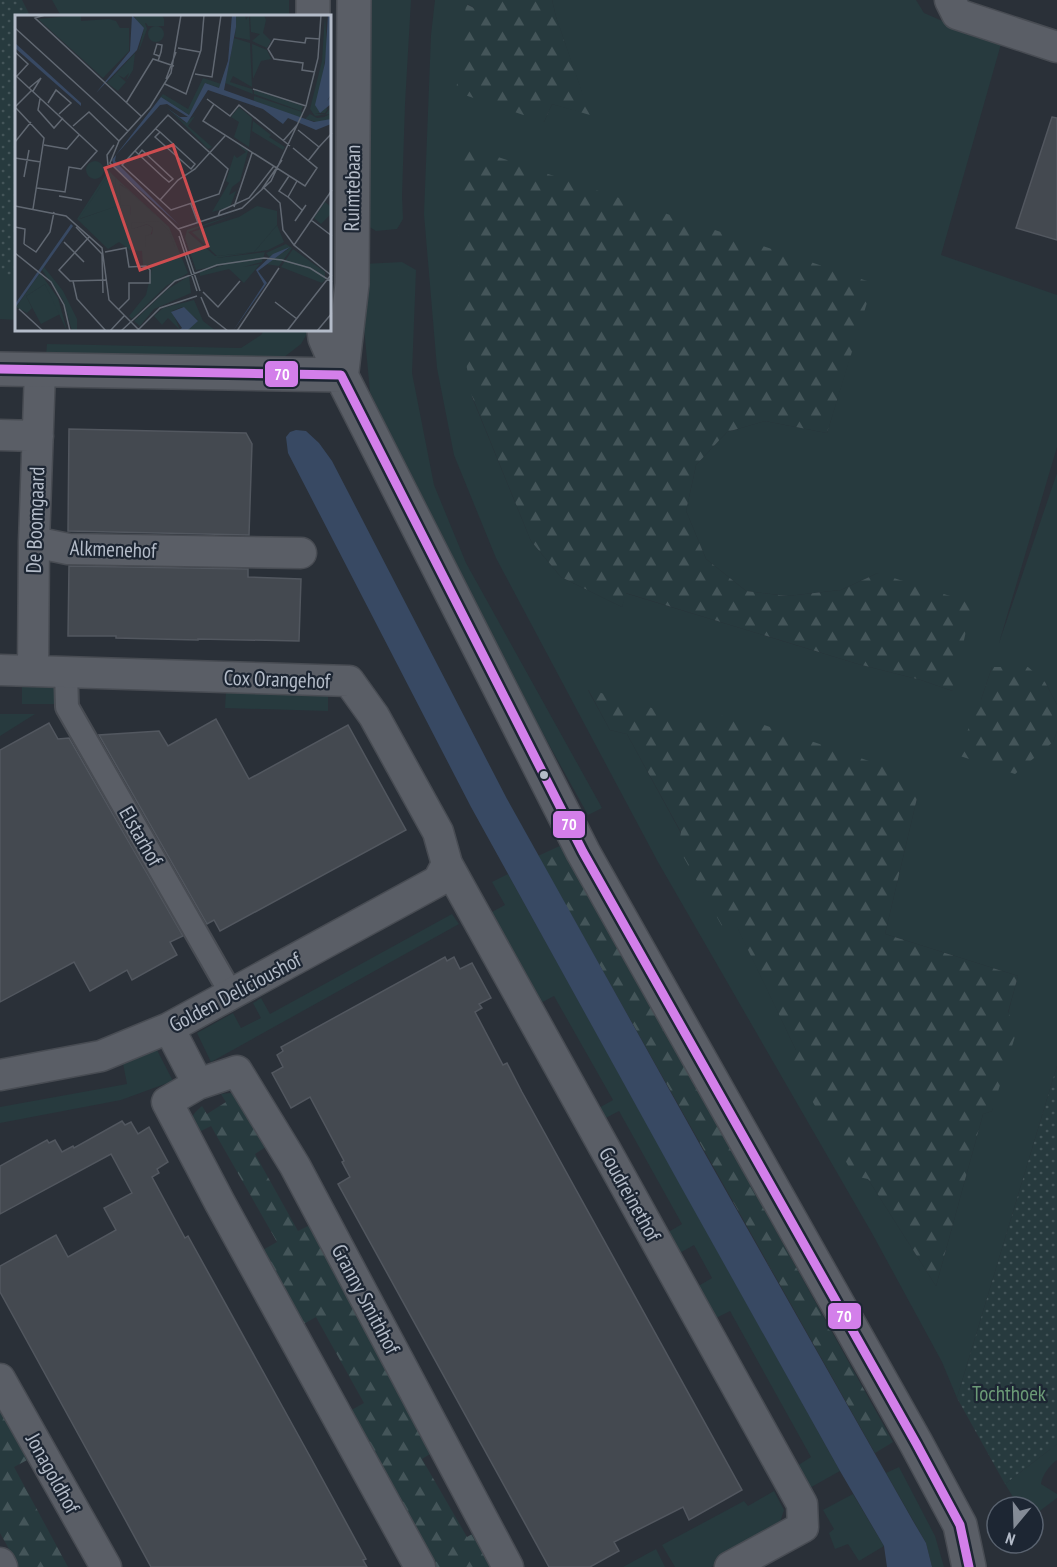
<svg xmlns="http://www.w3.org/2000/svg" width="1057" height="1567" font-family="'PT Sans Narrow',sans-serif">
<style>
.grass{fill:#273a3e;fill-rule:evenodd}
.forest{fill:url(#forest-firs)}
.garden{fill:url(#garden-dots)}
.water{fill:#384963}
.building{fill:#444950;stroke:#52575f;stroke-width:1.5}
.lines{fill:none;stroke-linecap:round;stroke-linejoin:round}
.pedestrian-casing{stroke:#484c53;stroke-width:26}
.minor-casing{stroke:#484c53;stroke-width:33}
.tertiary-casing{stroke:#484c53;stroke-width:36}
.pedestrian{stroke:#5a5e66;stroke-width:22}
.minor{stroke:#5a5e66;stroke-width:30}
.tertiary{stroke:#5a5e66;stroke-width:33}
.bus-1-casing{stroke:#1d2633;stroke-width:14}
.bus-1{stroke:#d37fea;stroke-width:9}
.bus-dot{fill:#b4bcc9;stroke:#1d2633;stroke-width:2}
.labels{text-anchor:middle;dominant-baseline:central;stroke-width:4.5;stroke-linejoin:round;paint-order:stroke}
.street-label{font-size:21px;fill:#b4bcc9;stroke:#1d2633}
.park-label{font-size:21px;fill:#6b9a76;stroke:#1d2633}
.inset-road{fill:none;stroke:#616872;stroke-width:1.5}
.view{fill:#ce4d50;fill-opacity:0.15;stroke:#ce4d50;stroke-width:3}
.inset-edge{fill:none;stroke:#b4bcc9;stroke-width:3}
.line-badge{stroke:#1d2633;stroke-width:2}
.badge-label{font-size:16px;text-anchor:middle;font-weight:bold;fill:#fff}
</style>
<defs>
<pattern id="forest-firs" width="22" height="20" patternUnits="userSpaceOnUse" patternTransform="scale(1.5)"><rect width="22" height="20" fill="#273a3e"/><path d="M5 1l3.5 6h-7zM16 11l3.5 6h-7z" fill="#445559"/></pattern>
<pattern id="garden-dots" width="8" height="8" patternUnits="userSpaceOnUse" patternTransform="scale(1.5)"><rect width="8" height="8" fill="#273a3e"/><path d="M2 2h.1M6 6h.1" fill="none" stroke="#445559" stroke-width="1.8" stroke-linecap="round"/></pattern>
</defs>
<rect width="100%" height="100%" fill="#2a3038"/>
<path class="grass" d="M52,0H289V16H61Z
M362,0H411L405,104L402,196L403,219L397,229L376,231L365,224Z
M435,0H474V8L467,4L544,122L552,104L589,114L556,17L552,0H916L924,13L954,26L1001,44L941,255L1057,295V447L999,643L1057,473V705L1045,682L992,667L981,700L1053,742L1057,731V1066L957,1398L942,1362L873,1235L658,862L496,558L454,455L437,368L424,214L431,35ZM872,283L827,433L765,421L727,432L696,465L686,511L706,559L746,591L788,596L841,590L878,573L953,691L921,680L858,664L625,593L622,607L561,577L531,541L472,397ZM588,690L720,729L724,712L917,798L885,934L1018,976L1008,1013L992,1111L983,1114L936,1286L868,1179L796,1050L737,926L723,927L679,847L681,833L627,734L610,730Z
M402,262L416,270L412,373L434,485L466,563L602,808L588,815L451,568L370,392L362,306L363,264Z
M0,277H16V320L0,319Z
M264,330H309L301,344L279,361L46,356L47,344L241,348L261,335Z
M22,687H57V704H22Z
M226,692L328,696V711L225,708Z
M0,714H35L0,736Z
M508,874L840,1471L806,1490L794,1468L811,1457L730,1311L712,1320L695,1288L712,1278L694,1245L676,1255L665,1234L682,1224L619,1111L602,1120L597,1109L613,1100L554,996L537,1005L488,914L505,905L492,882Z
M452,914L459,924L211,1062L197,1033L233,1013L241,1028L261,1018L253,1003L261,998L270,1014Z
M157,1050L173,1081L121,1100L0,1123V1107L127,1084L123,1063Z
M1057,1444V1460C1050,1465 1042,1475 1041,1484L1057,1494V1498L1033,1516V1507H1019L1005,1484Z
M899,1467L935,1536L944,1567H932L926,1543L886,1473Z
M774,1491L784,1510L780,1522L770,1536L711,1567H675L662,1545L744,1501L748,1506Z
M853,1494L884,1546L859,1561L848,1544L835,1549L829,1533L834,1529L823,1510Z
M656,1549L665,1567H623Z"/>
<path class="forest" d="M474,0H552L556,17L590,115L552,104L544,122L456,92L466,4L474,8Z
M459,144L873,283L827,433L765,421L727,432L696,465L686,511L706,559L746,591L788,596L841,590L878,573L972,603L953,691L921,680L858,664L626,593L622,607L561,577L531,541L472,396L458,319Z
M992,667H1028L1045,682L1057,705V731L1053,742L1015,774L957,755L981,700Z
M588,689L719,728L723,711L901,772L917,798L885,934L1018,976L1008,1012L1017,1030L992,1111L983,1114L936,1286L868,1179L854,1176L790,1061L796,1050L737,927L723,928L678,847L681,832L627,734L610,730Z
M562,845L893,1442L875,1453L538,856Z
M231,1093L247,1101L270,1144L255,1154L298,1231L314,1223L436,1450L422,1459L467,1537L481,1529L502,1567H433L348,1412L364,1403L316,1317L300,1326L261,1251L277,1242L211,1126L195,1134C190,1119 190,1116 202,1106L207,1114L226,1102L221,1094Z
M0,1402L31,1458L14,1467L68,1567H19L0,1533Z"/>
<path class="garden" d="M0,0H22L30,16H16V277H0Z
M1057,1066V1444L1005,1484L957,1398Z"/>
<path class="water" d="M296,430L306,431L319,443L332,461L507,799L713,1168L913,1521L926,1543L932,1567H887L884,1546L840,1471L680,1185L471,807L288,453L286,437L290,432Z"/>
<path class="building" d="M1052,117L1057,118V240L1016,228Z
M69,429L246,433L252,444L249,535L68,531Z
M69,566L248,569V577L301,579L299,641L198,639V640L116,638V636H68Z
M216,719L249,779L348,725L406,830L220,931L214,920L207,924L99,735L159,731L168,746Z
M49,723L58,739L69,738L183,936L170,942L177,955L132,980L127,970L90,991L74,962L0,1002V750Z
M445,957L447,961L454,957L460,969L472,963L491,998L479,1004L482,1008L475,1012L503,1065L507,1063L522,1092L742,1490L689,1520L683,1507L614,1542L619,1551L590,1567H549L338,1184L350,1177L342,1162L344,1161L310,1097L291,1108L272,1073L283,1067L277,1055L283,1051L281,1047Z
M122,1121L125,1125L131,1122L138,1134L149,1127L168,1162L157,1169L159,1173L152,1177L185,1238L188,1236L312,1460L366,1559L363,1560L367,1567H151L121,1512L0,1292V1266L56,1235L68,1257L116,1230L104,1208L132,1193L111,1154L0,1214V1166L47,1140L49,1143L55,1140L62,1152L73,1146L74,1148Z"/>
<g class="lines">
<defs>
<path id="pedestrian" d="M66,672L67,707L232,995"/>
<path id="minor" d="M950,0L957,14L1057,47
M0,435L38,436
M34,542L68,549L301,553
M0,670L349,681L374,716L438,832L447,864L802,1504L803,1527L730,1567
M33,670L34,542L40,370
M169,1028L198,1084
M0,1075L101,1056L169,1028L438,881L447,864
M0,1379L106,1567
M0,1563L2,1567
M420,1567L220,1203L167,1102L198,1084L237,1071L295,1166L508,1567"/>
<path id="tertiary" d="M313,16V0
M324,330L325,338L341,375L583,852L916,1443L960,1525L969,1567
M0,369L341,375
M342,371L352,284L354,0"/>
</defs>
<use href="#pedestrian" class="pedestrian-casing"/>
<use href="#minor" class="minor-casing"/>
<use href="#tertiary" class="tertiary-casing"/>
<use href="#pedestrian" class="pedestrian"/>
<use href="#minor" class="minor"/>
<use href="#tertiary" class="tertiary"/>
<defs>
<path id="bus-1" d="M0,369L341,375L583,852L916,1443L960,1525L969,1567"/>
</defs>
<use href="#bus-1" class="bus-1-casing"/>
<use href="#bus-1" class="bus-1"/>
</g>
<circle class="bus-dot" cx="544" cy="775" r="5"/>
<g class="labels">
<g class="street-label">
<text transform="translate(352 188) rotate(-89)">Ruimtebaan</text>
<text transform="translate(35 520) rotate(-88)">De Boomgaard</text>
<text transform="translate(113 549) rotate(2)">Alkmenehof</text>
<text transform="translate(277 679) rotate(2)">Cox Orangehof</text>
<text transform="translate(141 836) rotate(60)">Elstarhof</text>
<text transform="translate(235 992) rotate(-28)">Golden Delicioushof</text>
<text transform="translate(630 1194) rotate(61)">Goudreinethof</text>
<text transform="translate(366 1299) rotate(62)">Granny Smithhof</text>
<text transform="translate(53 1473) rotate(61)">Jonagoldhof</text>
</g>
<g class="park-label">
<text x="1009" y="1393">Tochthoek</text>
</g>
</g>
<g transform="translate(15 15)">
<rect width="316" height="316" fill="#2a3038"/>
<path d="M120,0H147L149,4V11H133L131,8H130L132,14L123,38L129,13L121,9ZM221,0H230L231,5L234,0L235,25L220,22ZM235,0H249L251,5L248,18L256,26L252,33L237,26L245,19L236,17ZM310,0L312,32L307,65L312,95L316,90L310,98H300L310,100L316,92V104L305,108L290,104L295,99L302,103L309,102L315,99L300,101L295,94L307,46ZM219,23L235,28L237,72L218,61L215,67L237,74L238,79L210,68ZM237,29L252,35L256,44L246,46L238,64ZM120,38L118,55L111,66L114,58L109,63L103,60L111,67L103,76L92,68ZM188,63L206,69L204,73L190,68L174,100L146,82L141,87L148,79L173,94ZM239,75L288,91L286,96L239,79ZM239,81L287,97L286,103L239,86ZM151,91L169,107L180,101L173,111L197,132L193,134ZM224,92L237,103L234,132L219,122L224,107L216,102ZM238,106L256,120L254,122L270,132L268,135L237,116ZM222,129L233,136L225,166L217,172L214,180L221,176L215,192L197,197L214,168L211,166L219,140L222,143L231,137ZM93,156L95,157L65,204L101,191L100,162L154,212L173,258L151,271L117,304L114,301L131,280L137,254L128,250L127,236L115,235L104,227L93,234L62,204ZM105,169L112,174L136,198L116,200L115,190L105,181ZM140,207L154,216L131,232L138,213L132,209L117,214ZM221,199L173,217L200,241L239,237L262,210L269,227L253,235L202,243L250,237L247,247L228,252L245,249L229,268L214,254L185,261V257L209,250L181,255L170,223L172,215ZM271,229L277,233L264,251L250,249L275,233L254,242L251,238ZM278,234L310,257V265L307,268L266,252ZM174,261L176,278L139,294L125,311L119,306L153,274ZM30,269L45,299L26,309L11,281ZM179,285L188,306L201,316H172L183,305L167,292L157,296L165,315L153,303L147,310L139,301L148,293Z" fill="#273a3e" fill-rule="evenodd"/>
<path d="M104,169L112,174L140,200H116L115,190L106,191ZM310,187L316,192V199L306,209L299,203ZM144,206L154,216L160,232H131L130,221L137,219L138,213L132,209L117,214L116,208ZM29,252L48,276L62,304V316H57L48,285L27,255ZM25,258L43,283L52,316L30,269L11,281L17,293L12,298L1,292Z" fill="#273a3e"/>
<path d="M66,0V6L94,4L101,6L105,13H114V36L88,63L23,4Z" fill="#273a3e"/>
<path d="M133 19a8 8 0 1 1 16 0a8 8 0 1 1-16 0ZM71 155a9 9 0 1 1 18 0a9 9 0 1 1-18 0ZM95,157L100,162L102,191L64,204ZM242,191L262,196V210L239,237L202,241L177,217L224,202Z" fill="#273a3e"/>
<path d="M117,0L129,13L122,35L81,78L115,36ZM217,0H221V12L209,75L299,107L316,104V109L301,115L273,103L268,109L248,94L193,75L172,108L152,93L165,102H173L152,89L145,90L101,140L100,146L164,210L100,153L97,145L146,82L174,100L190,68L204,73L213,46ZM313,0H317V78L312,86L316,81V89L305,98L300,90L310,48ZM0,28L66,88V91L0,33ZM56,209L58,211L0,293V289ZM275,232L243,256L252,268L218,316L249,269L241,255L258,239ZM169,292L183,306L172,316H163L167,313L156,297Z" fill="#384963"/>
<path class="inset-road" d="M30,0L20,3L126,101M166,0L156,58L135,92L104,126L95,148L165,216L185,276M0,13L113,116M163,33L185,37M0,37L13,49L2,61M143,46L146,37L147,30L142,29L139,39L144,41M300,57L287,55L288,48L259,44L253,34L259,24L290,28L291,23L305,24M180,59L197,62L206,0M0,60L82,136L66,154L54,152L50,177L22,173M151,64L161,37M150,69L171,79L186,35L189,0M14,73L26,63L18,76M238,74L291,91M25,84L23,95L39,113L48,103M192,84L215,101L224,90L275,131M33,88L41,75L56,88L44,99M111,88L138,44L159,51M199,89L188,106L290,171L302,153L278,133M0,92L29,123L18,194M0,92L17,75M153,100L213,154L204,179L156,195L107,150ZM58,111L74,97L104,126M141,114L145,117L180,149L176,154L140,122L145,117M283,115L304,132L293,146M268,126L282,110M0,127L16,107M29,130L52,134L64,120M304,132L317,118M120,136L148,162L154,167L158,164L127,135L124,139M0,143L26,147M93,150L92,140L99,130M274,161L264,176L273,182L282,166M9,162L14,135M248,172L265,188L268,215L279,230M247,174L267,145M317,175L279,230L317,261M44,181L67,185M273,182L287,195M145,185L163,165L180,154L210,121M176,189L183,208M0,191L51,201L87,233L94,285L125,316M219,192L237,138M203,201L205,196L234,183L259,151M296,205L317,221M280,206L291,190M0,212L10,214L9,229M61,212L87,239L88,278M163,214L227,193L256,166L291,91L303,43L306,0M75,221L44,255L55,266L92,265M164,221L182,276M49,227L69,247M9,229L21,237L35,217L39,197M90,237L111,233L114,252L131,251L135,255V268H114V284L103,295M0,238L36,267L49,290L55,316M58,266L62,284L91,316M188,277L203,292L225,266M186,282L194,301L213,316M260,287L282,304M4,294L28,316M123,315L145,293L182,281M95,316L109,301M106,316L160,266L202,250L249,243L267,245L295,253L317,267M222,316L264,253M272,316L315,261M302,316L317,298"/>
<path class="view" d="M158,130L193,231L125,255L90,153Z"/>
<rect width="316" height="316" class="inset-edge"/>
</g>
<g class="line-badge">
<rect x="264" y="360" width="35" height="28" rx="6" fill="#d37fea"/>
<rect x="552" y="810" width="34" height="29" rx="6" fill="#d37fea"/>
<rect x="827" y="1302" width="35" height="28" rx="6" fill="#d37fea"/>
</g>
<g class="badge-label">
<text x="282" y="380">70</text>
<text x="569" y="830">70</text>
<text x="844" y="1322">70</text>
</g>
<g transform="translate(1015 1525) rotate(199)"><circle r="28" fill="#1d2633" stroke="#59626f" stroke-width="1.5"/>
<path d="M0-4.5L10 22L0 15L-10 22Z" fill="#848b96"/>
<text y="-9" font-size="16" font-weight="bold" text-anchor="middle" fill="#b4bcc9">N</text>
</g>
</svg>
